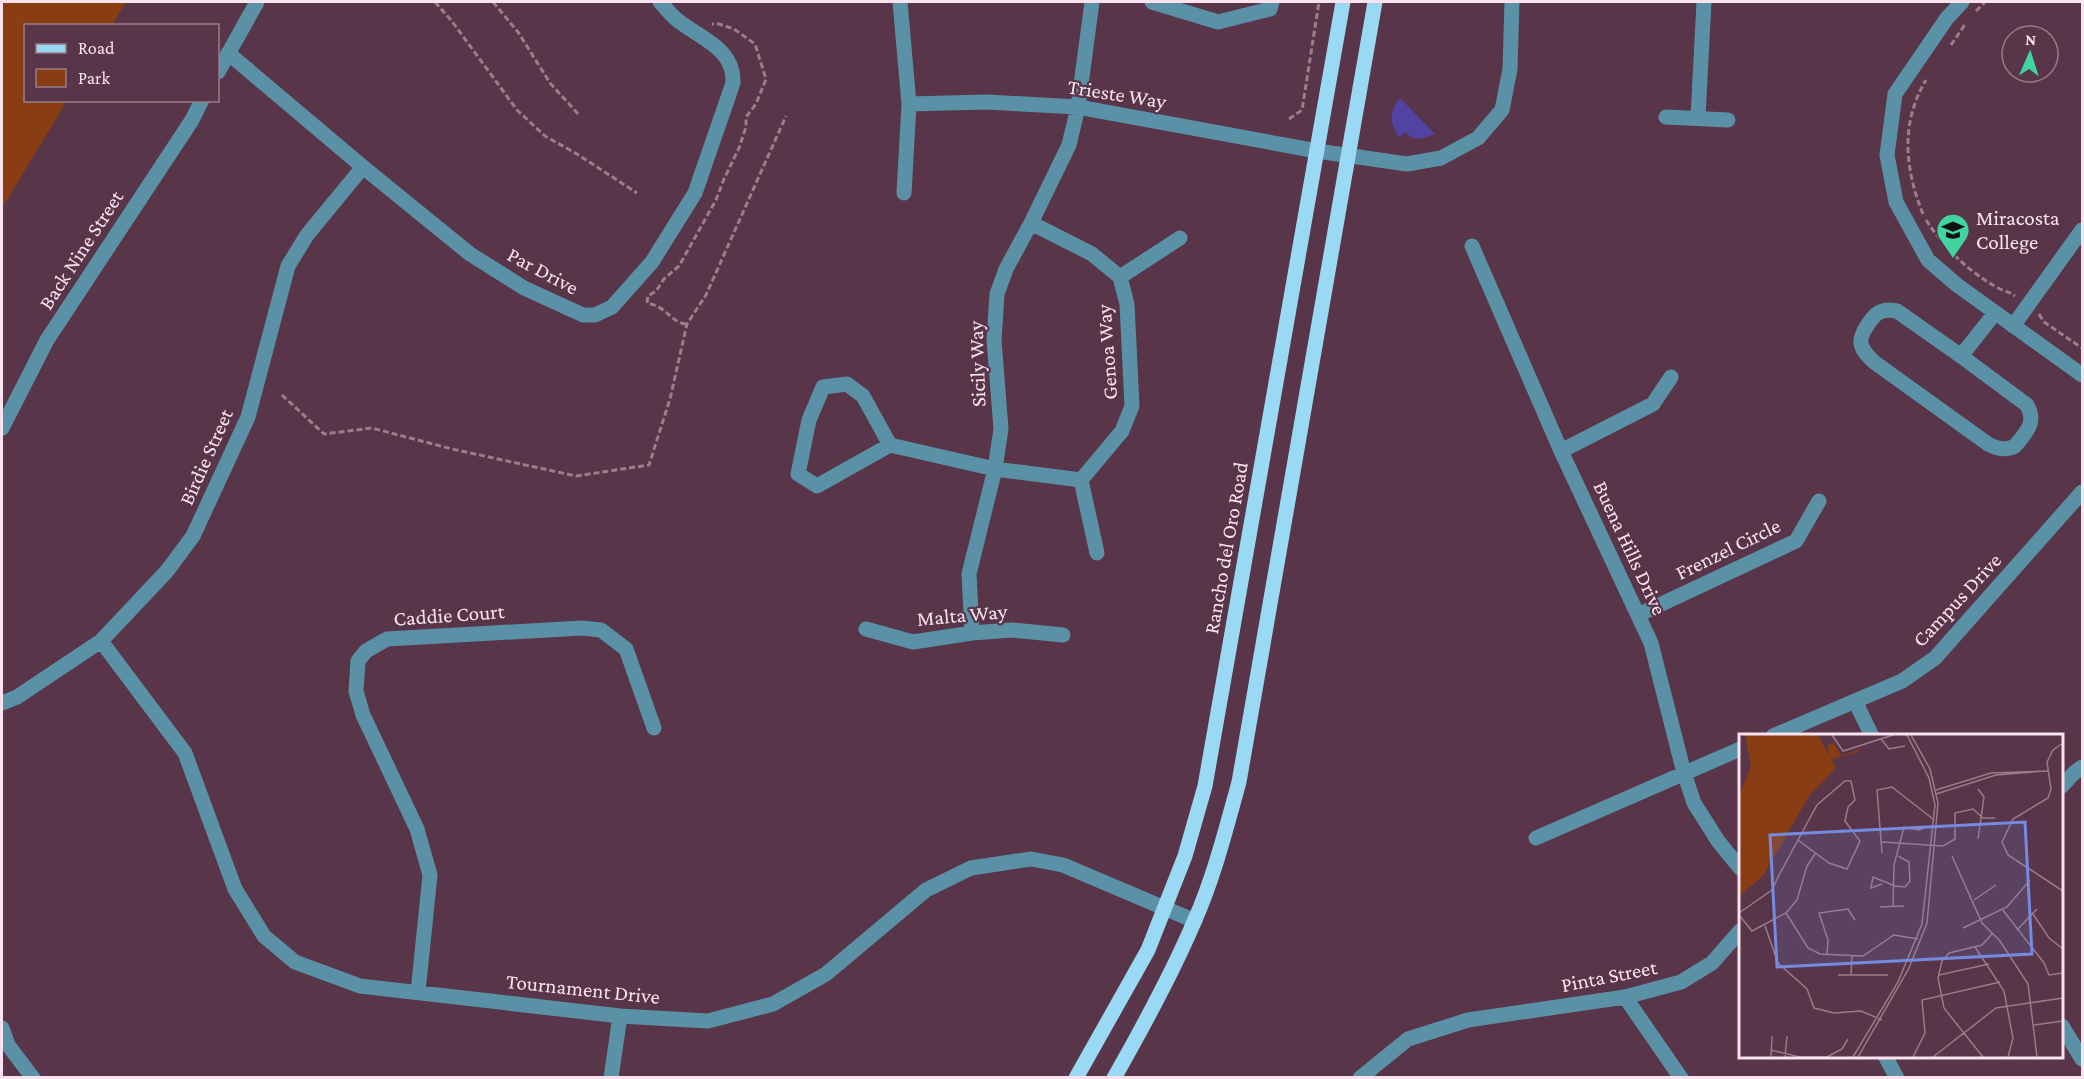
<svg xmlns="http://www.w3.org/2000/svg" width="2084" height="1079" font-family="'Crimson Pro',serif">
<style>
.green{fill:#893d13}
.water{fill:#5143a1}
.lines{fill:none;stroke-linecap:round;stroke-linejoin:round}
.path{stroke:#9b7d8e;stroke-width:3;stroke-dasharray:6 3;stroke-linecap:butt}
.minor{stroke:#5b91a7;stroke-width:15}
.major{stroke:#99d9f4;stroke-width:15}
.labels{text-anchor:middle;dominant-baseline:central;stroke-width:4.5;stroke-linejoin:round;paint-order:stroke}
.street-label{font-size:21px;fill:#fae3ef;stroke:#583549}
.poi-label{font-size:21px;fill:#fae3ef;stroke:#583549;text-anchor:start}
.inset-road{fill:none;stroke:#997b8b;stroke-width:1.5}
.view{fill:#758ae1;fill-opacity:0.15;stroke:#758ae1;stroke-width:3}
.inset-edge{fill:none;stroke:#fae3ef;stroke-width:3}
</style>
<rect width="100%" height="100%" fill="#583549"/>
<path class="green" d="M2,2H126L112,25L26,26V100L67,101L2,208Z"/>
<path class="water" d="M1400,98L1435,134L1424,138L1414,139L1405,132L1399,137C1389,123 1389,111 1400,98Z"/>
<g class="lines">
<path class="path" d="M435,2L451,20L517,110L545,136L577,154L637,193
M493,2L518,32L550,83L580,116
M1976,11L1985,2
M1951,45L1966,23
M1289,119L1302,110L1319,2
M1923,214C1905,170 1900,123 1926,80
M1926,220C1944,248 1969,272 1998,288C2004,291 2010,292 2015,296
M2039,314L2044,322L2082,348
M686,324C670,322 668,307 647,303L648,296L656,291L664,279L679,266L716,200L724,179L739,148L746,127V117L756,104L766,79L755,44L734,29L719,24H712
M282,395L324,434L372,428L452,449L576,476L649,465L670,399L687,324L706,295L786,116"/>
<path class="minor" d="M900,2L909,104L904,193
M1152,2L1218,22L1270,9L1272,2
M1962,2L1947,18L1895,94L1887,155L1896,202L1928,260L1957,285L2082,375
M228,53L363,167L470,254L524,288L583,315H595L612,307L652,262L695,193L733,83C735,48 699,38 676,19C670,14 665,7 660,2
M218,72L257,2
M909,104L986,102L1078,107L1317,151L1407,164L1441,158L1478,138L1502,110L1510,69L1512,2
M1666,117L1728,120
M1698,117L1704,2
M1472,246L1561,451L1651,643L1684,773L1694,803L1718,841L1740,868
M1120,277L1180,238
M2013,326L2082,230
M1961,356L2027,405C2037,422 2026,433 2015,446C2006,451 1997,449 1988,444L1874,362C1868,356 1861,350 1861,342C1860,334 1872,317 1878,313C1884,309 1891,310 1897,311L1961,356L1995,313
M2,428L47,340L192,120L202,100
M890,445L817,486L798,474L809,420L823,387L847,384L863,396L890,445L995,469L1081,480L1122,431L1132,406L1127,304L1120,277L1092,254L1031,223
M1561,451L1653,404L1671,377
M1081,480L1097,553
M1638,615L1796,541L1819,501
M866,629L913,642L972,633L1012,630L1063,635
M972,633L969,574L995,469L1001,429L994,340L997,294L1006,269L1031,223L1069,145L1078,107L1092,2
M101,641L185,753L235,889L264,936L295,962L360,986L620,1016L708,1021L773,1004L826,974L926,890L971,868L1031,859L1063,865L1195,921
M1855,701L1872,736
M2,703L17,697L101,641L167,571L193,536L248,417L288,266L307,235L363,167
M1773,736L1902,681L1935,658L2082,492
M2062,786L2074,773L2082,767
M1536,838L1740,749
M418,992L430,875L417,829L363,715L356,691L358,661L366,651L387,639L582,628L601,630L626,649L654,728
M1625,997L1681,1078
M2062,1026L2082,1059
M2,1028L8,1045L33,1078
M1885,1056L1897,1078
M611,1078L620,1016
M1360,1078L1408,1039L1468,1020L1625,997L1681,982L1712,963L1740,931"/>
<path class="major" d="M1076,1078L1148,950L1185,856L1205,786L1343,2
M1114,1078C1143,1027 1171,976 1194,922C1214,877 1226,829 1239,782L1375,2"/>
</g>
<defs>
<symbol id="university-pin" viewBox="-11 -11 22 30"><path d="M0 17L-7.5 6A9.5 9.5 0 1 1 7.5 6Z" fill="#41d4a1" stroke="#583549"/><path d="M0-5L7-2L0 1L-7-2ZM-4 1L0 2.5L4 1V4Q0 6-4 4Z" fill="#111"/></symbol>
</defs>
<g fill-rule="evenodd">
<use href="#university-pin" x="1934" y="211" width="38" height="52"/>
</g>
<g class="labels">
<g class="street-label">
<text transform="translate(1117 94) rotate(9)">Trieste Way</text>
<text transform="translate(81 250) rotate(-57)">Back Nine Street</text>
<text transform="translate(543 271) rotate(28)">Par Drive</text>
<text transform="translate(1107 352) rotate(-94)">Genoa Way</text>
<text transform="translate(977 364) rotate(-92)">Sicily Way</text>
<text transform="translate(206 457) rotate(-66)">Birdie Street</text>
<text transform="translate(1226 548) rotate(-80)">Rancho del Oro Road</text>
<text transform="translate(1630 548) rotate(65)">Buena Hills Drive</text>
<text transform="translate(1728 549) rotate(-26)">Frenzel Circle</text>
<text transform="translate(1957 600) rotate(-47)">Campus Drive</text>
<text transform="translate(449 615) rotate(-4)">Caddie Court</text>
<text transform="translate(962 615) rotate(-5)">Malta Way</text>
<text transform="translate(1609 976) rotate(-11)">Pinta Street</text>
<text transform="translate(583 989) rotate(6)">Tournament Drive</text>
</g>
<g class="poi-label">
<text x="1976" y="218">Miracosta<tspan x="1976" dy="24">College</tspan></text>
</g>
</g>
<g transform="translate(1739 734)">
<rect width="324" height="324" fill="#583549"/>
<path d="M6,1H79L91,23L88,12L95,9L102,22L123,14L116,19L92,25L97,34L70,62L24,142L0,162V61L12,32Z" fill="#893d13"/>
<path class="inset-road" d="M93,1L104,17L154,1M142,5L150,15L166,12M324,9L314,16L308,28L312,55L309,64L274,85L263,108L269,121L324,157M239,55L245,63L239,105M197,56L252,39L309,37M197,60L257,41L307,37M143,108L204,112L216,105V79L234,75L244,84H256M143,119L138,56L153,53L194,85M213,122L243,189L261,207L289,250L298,323M143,150L132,154L134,143L156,152L166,153L171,147L170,128L159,122M235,166L257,151M141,173L165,172M154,173L155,131L165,93L180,96L187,93M263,175L305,229L310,241L324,239M0,179L33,156L39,143L78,71L106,47H112L116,66L109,73L106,87L121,107L108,135L90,129L59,106M47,179L69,214L81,220L124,222L155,201L179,205M294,180L310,204L324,215M0,181L13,197L47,179L58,166L68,132L76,120M26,192L39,229L68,255L75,274L95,279L122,277L143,286M224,194L268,173L291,146M278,196L298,175M236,213L265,257L274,304L269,323M88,220L89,206L80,179L109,175L116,186M99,241H149M112,241L113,222M200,241L250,230M295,291L324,287M32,316L61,323H88L103,315L109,305M32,323L33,302M46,323L48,302M114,323L159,248L183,190L196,71L190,44L168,1M119,323L170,234L188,189L199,69L191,35L172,1M174,323L186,299L183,266L261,248M194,323L257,274L324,264M244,323L205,274L199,244L203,227L210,219L243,211L253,200"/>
<path class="view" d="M286,88L293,220L38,233L31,101Z"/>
<rect width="324" height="324" class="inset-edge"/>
</g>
<rect width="2084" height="1079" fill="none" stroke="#fae3ef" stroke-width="6"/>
<rect x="24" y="24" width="195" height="78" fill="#583549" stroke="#997b8b" stroke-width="1.5"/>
<rect x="36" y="44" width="30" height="9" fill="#99d9f4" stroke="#997b8b" stroke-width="1.5"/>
<text x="78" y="54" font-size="18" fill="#fae3ef">Road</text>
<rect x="36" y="69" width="30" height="18" fill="#893d13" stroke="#997b8b" stroke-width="1.5"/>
<text x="78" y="84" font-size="18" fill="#fae3ef">Park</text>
<g transform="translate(2030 54) rotate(3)"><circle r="28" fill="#583549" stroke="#997b8b" stroke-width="1.5"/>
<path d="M0-4.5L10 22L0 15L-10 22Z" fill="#41d4a1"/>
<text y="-9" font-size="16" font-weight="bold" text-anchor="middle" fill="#fae3ef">N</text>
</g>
</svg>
